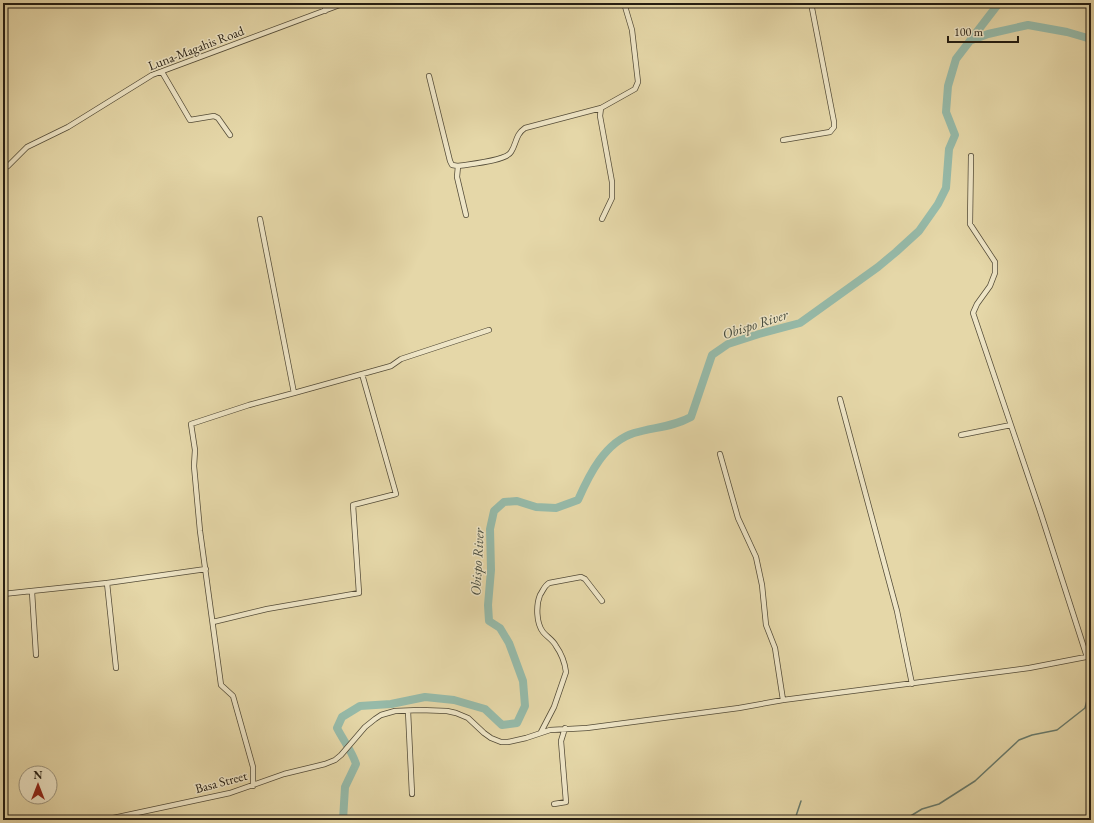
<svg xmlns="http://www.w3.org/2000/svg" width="1094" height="823" font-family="'EB Garamond',serif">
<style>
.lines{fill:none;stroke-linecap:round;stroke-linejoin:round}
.stream{stroke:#687b6d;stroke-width:1.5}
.river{stroke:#96baa9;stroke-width:8}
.minor-casing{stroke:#544c38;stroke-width:6}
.minor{stroke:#eee5c6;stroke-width:4.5}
.labels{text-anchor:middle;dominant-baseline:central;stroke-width:3;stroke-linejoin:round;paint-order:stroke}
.street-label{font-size:13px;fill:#241d12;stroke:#eee5c6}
.water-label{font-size:14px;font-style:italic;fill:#464c3f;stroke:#eee5c6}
</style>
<rect width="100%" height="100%" fill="#e5d7a8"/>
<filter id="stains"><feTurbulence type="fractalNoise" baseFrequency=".005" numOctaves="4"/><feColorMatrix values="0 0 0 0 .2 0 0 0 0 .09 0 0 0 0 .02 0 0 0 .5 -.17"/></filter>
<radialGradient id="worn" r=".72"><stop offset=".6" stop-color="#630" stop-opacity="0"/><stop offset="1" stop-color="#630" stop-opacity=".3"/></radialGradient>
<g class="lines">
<path class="stream" d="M3,7L5,3
M780,820L796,816L801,801
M904,820L922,809L939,804L975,781L1019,740L1032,735L1057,730L1085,708L1091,685"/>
<path class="river" d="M972,40L988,34L1028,25L1067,32L1091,39
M343,820L345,787L356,764C352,751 343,740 337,728L342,717L360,706L391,704L425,697L454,700L485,709L502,725L517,723L525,706L523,681L509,643L500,628L489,621L488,605L491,570L490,529L494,511L504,502L517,501L536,507L556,508L578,500C589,475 605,442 634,433C654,427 673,427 691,417L712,355L728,344L759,334L800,323L878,267L896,252L919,231L938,204L946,188L949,149L955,135L946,112L948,86L956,59L999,3"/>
<defs>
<path id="minor" d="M325,11L326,3
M162,72L190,120L214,116L218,118L230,135
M429,76L450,161L452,165L458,166
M783,140L830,132L834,127V122L811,3
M971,156L970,224L995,262V273L990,286L977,304L973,313L1040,511L1087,657
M3,169L8,166L27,147L68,127L152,75L345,3
M466,215L457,177L458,166C469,164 506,161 511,152C517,143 515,135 525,128L601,108
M602,219L612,198V182L600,116L601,108L635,89L638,82L632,30L624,3
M294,393L391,366L401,359L489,330
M840,399L897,611L912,684
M961,435L1011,425
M720,454L738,518L756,557L762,585L766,625L775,648L783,700
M107,583L116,668
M32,592L36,655
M3,594L107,583L206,569
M213,622L267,609L359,593L353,505L396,494L362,374
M408,711L412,794
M541,732L554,707L566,672C565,664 561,653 556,646C553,640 547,637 543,632C536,623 536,605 540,595C543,591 544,586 549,583L581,577L585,579L602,601
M253,786V767L233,696L221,685L200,531L194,466L195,450L191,424L249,405L294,393L260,219
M554,804L566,802L561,741L565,728
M104,820L230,793L284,774L325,764L335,760L341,755L365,727L375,719L381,715L395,711L420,710L447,711L456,713L468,718L484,733L491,738L501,742H508L526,738L550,730L587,728L739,708L783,700L1029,668L1091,656"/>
</defs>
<use href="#minor" class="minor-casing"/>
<use href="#minor" class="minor"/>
</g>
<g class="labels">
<g class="street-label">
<text transform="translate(196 48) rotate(-21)">Luna-Magahis Road</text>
<text transform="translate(221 782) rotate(-15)">Basa Street</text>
</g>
<g class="water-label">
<text transform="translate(755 324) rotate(-18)">Obispo River</text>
<text transform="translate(477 562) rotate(-87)">Obispo River</text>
</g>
</g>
<rect width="1094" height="823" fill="none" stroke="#e5d7a8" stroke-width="16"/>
<rect x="4" y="4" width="1086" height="815" fill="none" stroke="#241d12" stroke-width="2"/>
<rect x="8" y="8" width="1078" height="807" fill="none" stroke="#241d12"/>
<g transform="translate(38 785)"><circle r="19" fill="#eee5c6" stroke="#9d957e"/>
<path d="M0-3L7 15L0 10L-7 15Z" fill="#8f2418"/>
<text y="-6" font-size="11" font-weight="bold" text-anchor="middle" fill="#241d12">N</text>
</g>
<path d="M948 36v6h70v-6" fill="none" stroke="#241d12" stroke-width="2"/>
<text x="954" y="36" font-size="12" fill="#241d12" stroke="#eee5c6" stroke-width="3" paint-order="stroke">100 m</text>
<rect width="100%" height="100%" filter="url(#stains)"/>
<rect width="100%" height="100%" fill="url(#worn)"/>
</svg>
